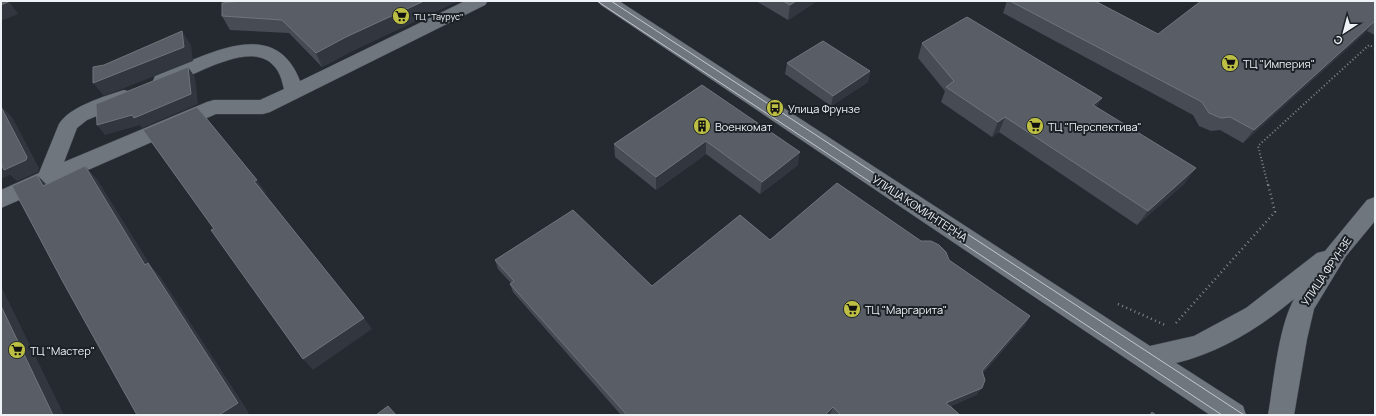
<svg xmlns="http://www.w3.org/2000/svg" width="1376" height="416" font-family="Manrope,sans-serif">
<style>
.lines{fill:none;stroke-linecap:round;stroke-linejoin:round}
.minor-casing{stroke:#44494e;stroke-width:1}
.path-far1{stroke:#82878c;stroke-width:2;stroke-dasharray:1 2.5;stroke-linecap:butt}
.path{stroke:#82878c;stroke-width:2.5;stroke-dasharray:1 3.5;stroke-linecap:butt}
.minor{fill:#6f767e;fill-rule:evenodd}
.tram{stroke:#c4c8cd;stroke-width:1}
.wall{fill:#474c54}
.shaded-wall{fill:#32373f}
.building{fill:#595e66;stroke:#70757c}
.labels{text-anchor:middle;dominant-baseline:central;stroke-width:4;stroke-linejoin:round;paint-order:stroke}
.far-poi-label{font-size:9px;fill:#eef2f6;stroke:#1c2127;text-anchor:start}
.poi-label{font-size:11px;fill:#eef2f6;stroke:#1c2127;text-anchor:start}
.street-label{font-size:11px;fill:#eef2f6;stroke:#1c2127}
</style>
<rect width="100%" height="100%" fill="#252a31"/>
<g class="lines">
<defs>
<path id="minor" d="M465,1H488L485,5L270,112L263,114H216L1,208V190L39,173L59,124C69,107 105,96 124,90L131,92L134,97L131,102L87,120L77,128L64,162L207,102L214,100H260L284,89C282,81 280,72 274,66C250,38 191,79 162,87L155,86L153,81L155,76C202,58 274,12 300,81Z
M598,1H619L1150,346L1194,336L1246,308L1317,253L1325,251L1367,200L1375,197V221L1346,256L1314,309L1307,339L1294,415H1268C1274,381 1278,329 1294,299C1259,328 1221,352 1176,363L1243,406L1246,415H1210L601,5Z"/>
</defs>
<use href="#minor" class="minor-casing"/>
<path class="path-far1" d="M1268,185L1258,146L1369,45L1375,48"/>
<path class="path" d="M1118,304L1165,325
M1176,323L1275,212L1268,184"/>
<use href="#minor" class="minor"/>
<path class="tram" d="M597,1L1222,415
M611,1L1244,415"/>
</g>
<path class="wall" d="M240,1H458L352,51L322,67L289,33L230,30L222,16Z
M756,1H817L788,20Z
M1007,1H1095L1158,34L1375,1V35L1367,31L1243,143L1220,130L1211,131L1199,126L1193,115L1003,13Z
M922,43L1097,107L1185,183L1137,225L999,132L992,137L941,102L945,91L918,58Z
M787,63L870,71L868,82L831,106L785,74Z
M702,85L798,165L760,194L706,154L656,190L615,157L614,144Z
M770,240L949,260L1030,316L1025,325L983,373L982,388L976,395L951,406L960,415H621L513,292L510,284L511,283L498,269L495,260L652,286Z"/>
<path class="shaded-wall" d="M7,1H9L18,14L1,21V5Z
M424,1H458L352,51L322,67L316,53L346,37Z
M796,1H817L788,20L790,5Z
M1375,21L1367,31L1243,143L1254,130Z
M182,31L191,45L193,61L104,96L93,83Z
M188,67L195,77L198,104L142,128L140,125L105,135L97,125L132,115Z
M870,71L868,82L831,106L833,96Z
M1102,98L1093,113V105Z
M1,106L12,117L39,168L38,172L17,181L10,175L1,179Z
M1005,117L999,132L992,137L998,122Z
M706,141V154L656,190V177Z
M800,152L798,165L760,194L762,182Z
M85,166L97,179L151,266L160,276L249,413L246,415H219L145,265Z
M1196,168L1185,183L1137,225L1148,211Z
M37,175L50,188L43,186Z
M257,180L266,193L263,194L254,181Z
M1,286L64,415H53L1,306Z
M1030,316L1025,325L977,379L982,371Z
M364,318L372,329L313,370L303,359Z
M982,388L976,395L941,410L946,403Z
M833,407L830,415H825Z"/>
<path class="building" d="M1,1H7L8,2L1,5Z
M240,1H424L346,37L316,53L282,20L222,16V3Z
M783,1H796L790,5Z
M1010,1H1095L1158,34L1201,1H1375V21L1254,130L1230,117L1221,118L1209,113L1202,102Z
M967,17L1102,98L1093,105L1196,168L1148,211L1005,117L998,122L946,87L954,81L922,43Z
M182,31L184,47L93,83V67L104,65Z
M823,41L870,71L833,96L787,63Z
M188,67L191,94L134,118L132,115L97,125L96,104Z
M702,85L800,152L762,182L706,141L656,177L614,144Z
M1,107L27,157L26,160L4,170L1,163Z
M197,107L257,180L254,181L364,318L303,359L211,230L214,229L143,130Z
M85,166L145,265L148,263L238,403L219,415H137L63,282L12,186L37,175L43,186Z
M837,183L921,241H931L939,245L946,252L949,260L1030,316L982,371L985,380L982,388L946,403L960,415H841L833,407L825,415H627L510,284L514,281L495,260L573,210L652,286L740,215L770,240Z
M1,306L53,415H1Z
M388,406L396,415H376Z
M1152,412L1156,415H1150Z"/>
<defs>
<symbol id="supermarket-disc" viewBox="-11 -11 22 22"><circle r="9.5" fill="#bcbf43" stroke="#1c2127"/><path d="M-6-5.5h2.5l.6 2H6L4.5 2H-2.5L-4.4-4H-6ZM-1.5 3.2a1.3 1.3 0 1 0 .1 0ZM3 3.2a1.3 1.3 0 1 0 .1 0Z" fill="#111"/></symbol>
<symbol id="bus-disc" viewBox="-11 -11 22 22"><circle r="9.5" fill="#bcbf43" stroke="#1c2127"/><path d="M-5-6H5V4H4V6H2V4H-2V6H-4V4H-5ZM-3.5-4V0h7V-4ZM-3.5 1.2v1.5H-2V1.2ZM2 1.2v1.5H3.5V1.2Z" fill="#111"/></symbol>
<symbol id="building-disc" viewBox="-11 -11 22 22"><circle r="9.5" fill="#bcbf43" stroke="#1c2127"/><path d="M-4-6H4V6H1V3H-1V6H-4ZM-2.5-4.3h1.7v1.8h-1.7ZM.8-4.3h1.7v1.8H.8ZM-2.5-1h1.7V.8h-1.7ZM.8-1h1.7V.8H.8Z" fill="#111"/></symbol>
</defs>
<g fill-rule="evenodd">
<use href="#supermarket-disc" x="391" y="6" width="20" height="20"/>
<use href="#supermarket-disc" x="1220" y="53" width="20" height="20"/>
<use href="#bus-disc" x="765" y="98" width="20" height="20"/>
<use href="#building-disc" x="692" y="116" width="20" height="20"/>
<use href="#supermarket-disc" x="1025" y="116" width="20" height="20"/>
<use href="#supermarket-disc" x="842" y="299" width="20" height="20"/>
<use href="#supermarket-disc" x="7" y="340" width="20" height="20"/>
</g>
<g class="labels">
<g class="far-poi-label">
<text x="414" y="16">ТЦ "Таурус"</text>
</g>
<g class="poi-label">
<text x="1243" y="63">ТЦ "Империя"</text>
<text x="788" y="108">Улица Фрунзе</text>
<text x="715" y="126">Военкомат</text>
<text x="1048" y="126">ТЦ "Перспектива"</text>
<text x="865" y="309">ТЦ "Маргарита"</text>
<text x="30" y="350">ТЦ "Мастер"</text>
</g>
<g class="street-label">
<text transform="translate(920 208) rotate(33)">УЛИЦА КОМИНТЕРНА</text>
<text transform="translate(1326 271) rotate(-56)">УЛИЦА ФРУНЗЕ</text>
</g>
</g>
<rect width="1376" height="416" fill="none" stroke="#eef2f6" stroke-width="4"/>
<g transform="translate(1344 32) rotate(216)" stroke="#1c2127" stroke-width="3" paint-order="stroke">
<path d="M0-3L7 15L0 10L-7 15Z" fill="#eef2f6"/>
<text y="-6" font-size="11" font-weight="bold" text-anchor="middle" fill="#eef2f6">С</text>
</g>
</svg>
